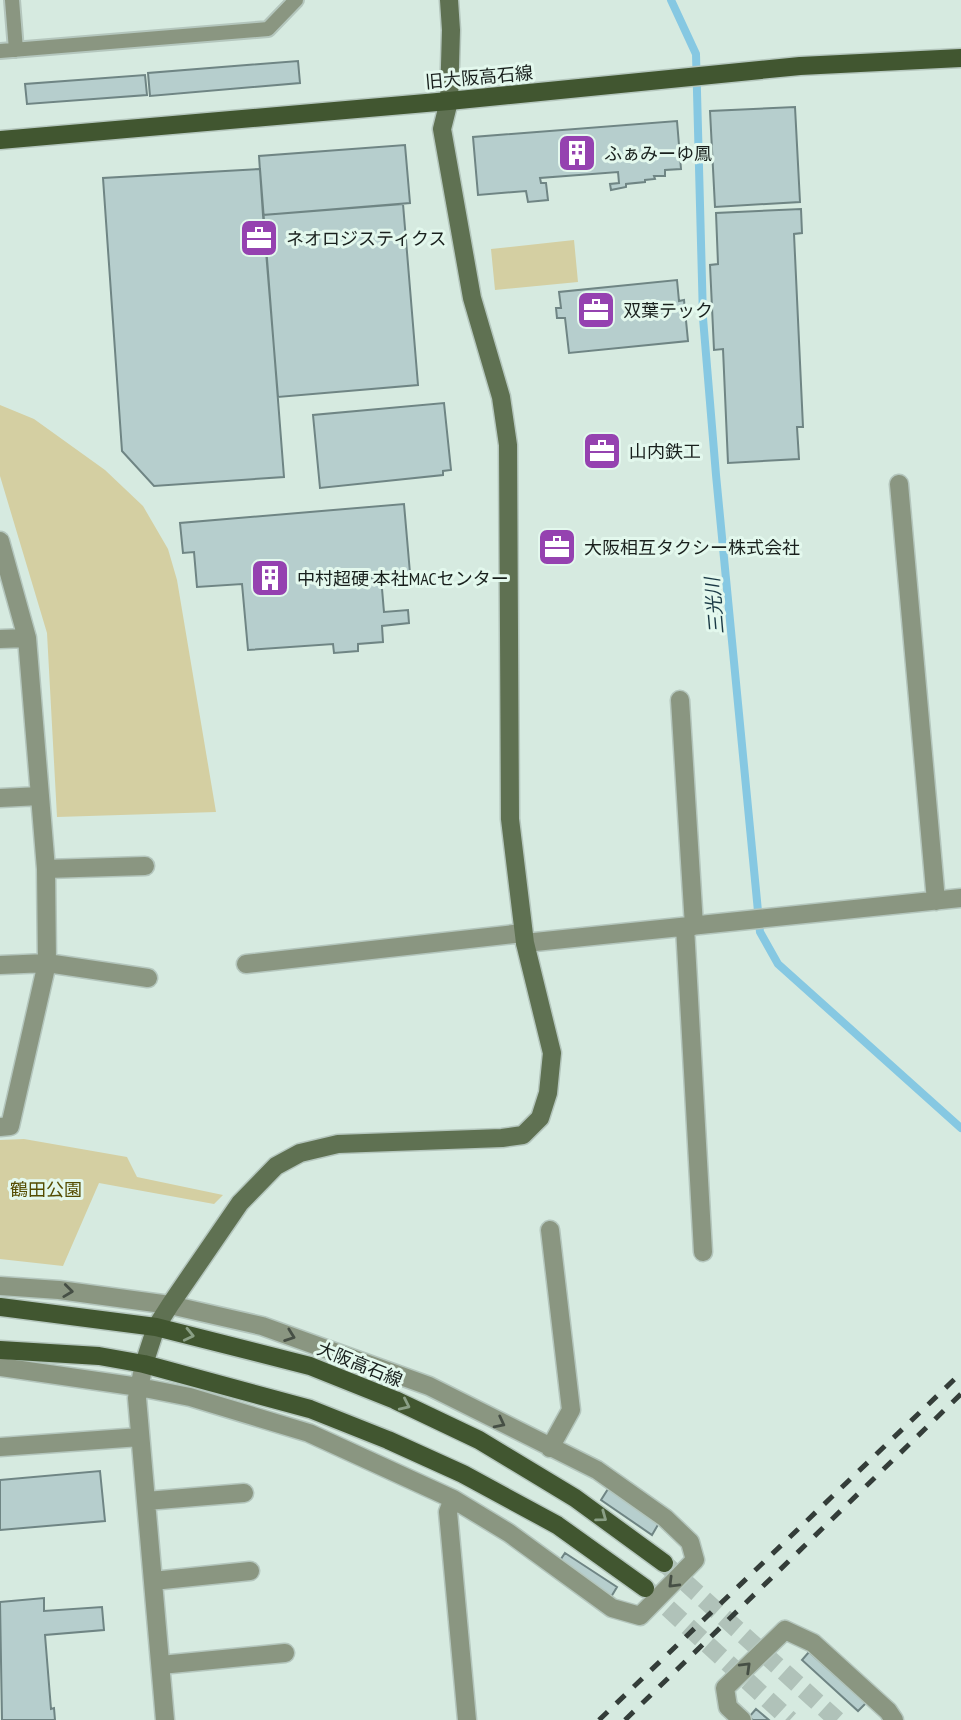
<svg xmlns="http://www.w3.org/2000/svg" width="961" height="1720" font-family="'PT Sans Narrow','Noto Sans JP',sans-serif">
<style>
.green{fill:#d4cfa2}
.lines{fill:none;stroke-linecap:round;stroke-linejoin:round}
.stream{stroke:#86c8e2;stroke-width:8}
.building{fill:#b6cecd;stroke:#6f8584;stroke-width:2}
.primary-tunnel{stroke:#b0c2b9;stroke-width:18;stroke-dasharray:18 9;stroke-linecap:butt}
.lane-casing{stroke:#b4c6bd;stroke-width:18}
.street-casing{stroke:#b4c6bd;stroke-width:21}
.secondary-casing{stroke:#b4c6bd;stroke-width:21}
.primary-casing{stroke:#b4c6bd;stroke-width:21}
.lane{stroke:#8a9681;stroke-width:14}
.street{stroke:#8a9681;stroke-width:18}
.secondary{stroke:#5f7152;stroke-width:18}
.primary{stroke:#415630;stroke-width:18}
.rail{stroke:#343d39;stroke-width:5;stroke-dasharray:12 12;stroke-linecap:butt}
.oneway{stroke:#464f45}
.oneway2{stroke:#8a9f85}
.labels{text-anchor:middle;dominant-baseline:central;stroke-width:6;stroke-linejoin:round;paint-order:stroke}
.street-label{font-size:18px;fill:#19201d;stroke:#e3f8ed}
.poi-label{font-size:18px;fill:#19201d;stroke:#e3f8ed;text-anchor:start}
.park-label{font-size:18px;fill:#554c02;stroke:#e3f8ed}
.water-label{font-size:19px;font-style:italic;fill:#1a3945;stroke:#e3f8ed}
</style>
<rect width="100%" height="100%" fill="#d6eae0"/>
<path class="green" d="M574,240L578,282L495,290L491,249Z
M0,405L34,419L105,470L143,506L168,549L177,580L216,812L57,817L47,633L0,476Z
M24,1139L127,1157L137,1177L223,1195L214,1204L99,1183L63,1266L0,1259V1140Z"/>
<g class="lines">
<path class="stream" d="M671,0L696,54L703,318L716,475L760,932L778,964L961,1128"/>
</g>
<path class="building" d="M298,61L300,83L150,96L148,73Z
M145,75L147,95L27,104L25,84Z
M795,107L800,202L715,207L710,111Z
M677,121L681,169L665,170V176H654L655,179L645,180V182L626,184V187L611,190L610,184L619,183L618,172L540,178L541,183H546L548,200L528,202L526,191L478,195L473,137Z
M405,145L410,203L263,215L259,156Z
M260,169L284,477L154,486L122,451L103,178Z
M403,204L418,385L278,397L263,215Z
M801,209L802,233L794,234L803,427H797L799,459L728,463L723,349L714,350L710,265L718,264L716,213Z
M677,280L679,301L684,300L688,341L569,353L565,318H557L556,308H561L559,292Z
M444,403L451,470L443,471V475L320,488L313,415Z
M404,504L410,573L327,580V582L381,577L384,612L408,610L409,623L382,626L383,642L358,644V651L334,653L333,644L248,650L242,584L197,587L194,552L183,553L180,523Z
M100,1471L105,1521L0,1530V1480Z
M608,1489L659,1523L652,1535L601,1500Z
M565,1553L617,1587L611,1597L559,1562Z
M44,1598V1611L102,1607L104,1630L45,1635L51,1709L54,1708L55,1720H2L0,1602Z
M809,1652L866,1703L858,1711L802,1660Z
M756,1709L769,1720H753L749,1717Z"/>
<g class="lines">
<path class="primary-tunnel" d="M664,1563L837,1720
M648,1590L790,1720"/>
<defs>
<path id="lane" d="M12,0L16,50
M0,51L268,29L296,0"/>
<path id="street" d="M899,484L936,901
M0,541L27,638L46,869L47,963L10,1126L0,1127
M0,639L27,638
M680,700L694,926
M0,798L40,796
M46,869L145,866
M685,927L703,1252
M525,943L961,898
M246,964L523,933
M0,965L47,963L148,978
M550,1230L571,1410L550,1448
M0,1286L59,1290L170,1305L262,1326L429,1386L597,1470L665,1518L690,1542L695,1560L640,1616L612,1608L509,1533L453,1499L309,1433L190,1397L139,1387L0,1367
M144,1364L137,1398L165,1720
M0,1447L140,1437
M453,1499L448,1512L467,1720
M146,1501L244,1493
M153,1581L250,1571
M161,1665L285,1653
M742,1720L728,1707L725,1688L785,1630L813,1643L888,1711L894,1720"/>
<path id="secondary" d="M144,1364L156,1327L170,1305L240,1203L276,1166L300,1153L338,1144L502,1138L523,1135L540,1118L548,1093L552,1053L525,943L510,819L508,445L501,397L472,298L442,129L449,101L451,30L449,0"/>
<path id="primary" d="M0,140L449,101L800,66L961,58
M0,1307L156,1327L310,1366L395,1400L479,1440L575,1498L664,1563
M0,1350L99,1356L144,1364L310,1409L388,1440L463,1474L557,1525L645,1588"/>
</defs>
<use href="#lane" class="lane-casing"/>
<use href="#street" class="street-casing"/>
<use href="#secondary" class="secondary-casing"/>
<use href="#primary" class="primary-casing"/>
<use href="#lane" class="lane"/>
<use href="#street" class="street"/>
<use href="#secondary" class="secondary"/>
<use href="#primary" class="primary"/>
<path class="rail" d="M599,1720L961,1373
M625,1720L961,1394"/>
</g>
<defs><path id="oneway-chevron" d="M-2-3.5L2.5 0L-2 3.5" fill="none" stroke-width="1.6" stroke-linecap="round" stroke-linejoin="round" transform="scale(1.75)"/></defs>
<g class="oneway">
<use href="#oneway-chevron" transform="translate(68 1291) rotate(7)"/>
<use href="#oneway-chevron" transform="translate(290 1336) rotate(20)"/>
<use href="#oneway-chevron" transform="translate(500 1423) rotate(27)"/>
<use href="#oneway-chevron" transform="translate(673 1583) rotate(135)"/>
<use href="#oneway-chevron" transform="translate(746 1667) rotate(-44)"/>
</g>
<g class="oneway2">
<use href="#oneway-chevron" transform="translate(189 1335) rotate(13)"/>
<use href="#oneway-chevron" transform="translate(405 1405) rotate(25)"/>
<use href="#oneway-chevron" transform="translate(602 1517) rotate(36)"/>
</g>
<defs>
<symbol id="building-square" viewBox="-11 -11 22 22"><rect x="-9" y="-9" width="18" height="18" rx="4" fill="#9542b0" stroke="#e3f8ed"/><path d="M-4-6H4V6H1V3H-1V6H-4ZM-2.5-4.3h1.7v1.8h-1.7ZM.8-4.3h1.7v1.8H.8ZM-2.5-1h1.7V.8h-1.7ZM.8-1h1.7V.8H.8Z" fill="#fff"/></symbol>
<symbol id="office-square" viewBox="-11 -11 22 22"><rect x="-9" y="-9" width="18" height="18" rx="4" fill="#9542b0" stroke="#e3f8ed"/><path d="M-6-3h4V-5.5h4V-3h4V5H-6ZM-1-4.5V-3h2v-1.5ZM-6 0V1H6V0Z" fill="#fff"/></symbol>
</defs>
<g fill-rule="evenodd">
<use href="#building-square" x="555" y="131" width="44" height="44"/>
<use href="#office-square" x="237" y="216" width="44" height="44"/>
<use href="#office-square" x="574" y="288" width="44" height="44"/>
<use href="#office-square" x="580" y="429" width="44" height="44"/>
<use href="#office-square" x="535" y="525" width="44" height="44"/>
<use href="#building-square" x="248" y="556" width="44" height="44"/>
</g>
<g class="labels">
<g class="street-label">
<text transform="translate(479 77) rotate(-5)">旧大阪高石線</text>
<text transform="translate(360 1364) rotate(22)">大阪高石線</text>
</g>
<g class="poi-label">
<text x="604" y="153">ふぁみーゆ鳳</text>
<text x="286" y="238">ネオロジスティクス</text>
<text x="623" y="310">双葉テック</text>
<text x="629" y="451">山内鉄工</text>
<text x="584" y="547">大阪相互タクシー株式会社</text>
<text x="297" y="578">中村超硬 本社MACセンター</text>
</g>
<g class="park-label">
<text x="46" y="1189">鶴田公園</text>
</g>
<g class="water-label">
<text transform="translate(714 606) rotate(-95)">三光川</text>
</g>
</g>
</svg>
